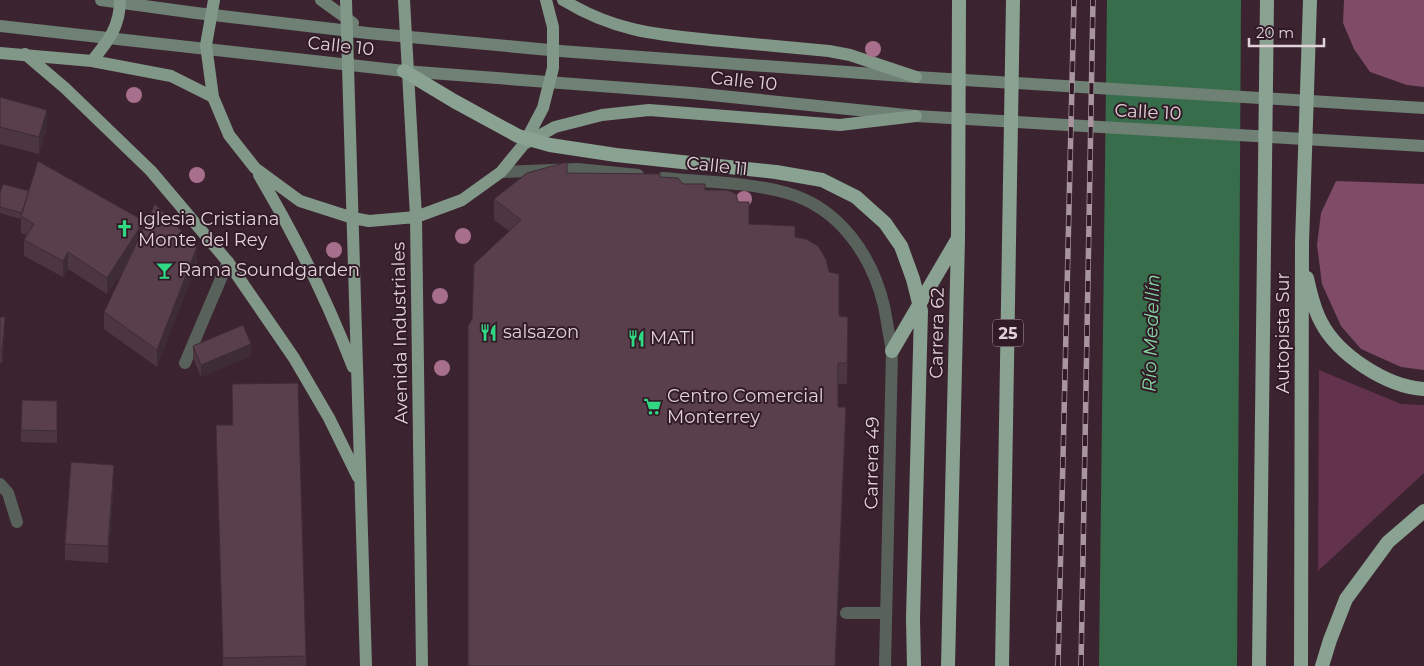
<svg xmlns="http://www.w3.org/2000/svg" width="1424" height="666" font-family="Montserrat,sans-serif">
<style>
.green{fill:#63324d}
.forest{fill:#7f4b66}
.water{fill:#376d4b}
.lines{fill:none;stroke-linecap:round;stroke-linejoin:round}
.service{stroke:#58625b;stroke-width:12}
.tertiary{stroke:#58625b;stroke-width:12}
.secondary{stroke:#6f8074;stroke-width:12}
.primary{stroke:#819788;stroke-width:12}
.trunk{stroke:#89a291;stroke-width:14}
.rail-casing{stroke:#a8959e;stroke-width:5.5}
.rail{stroke:#311b26;stroke-width:4;stroke-dasharray:11;stroke-linecap:butt}
.tree{fill:#a76f8b}
.wall{fill:#4c3640}
.shaded-wall{fill:#3e2c34}
.building{fill:#583f4b;stroke:#3e2c34}
.labels{text-anchor:middle;dominant-baseline:central;stroke-width:4;stroke-linejoin:round;paint-order:stroke}
.shield{fill:#311b26;stroke:#ac9aa3;stroke-width:1}
.shield-label{font-size:16px;font-weight:bold;fill:#e1d1d8}
.street-label{font-size:18px;fill:#e1d1d8;stroke:#311b26}
.poi-label{font-size:18px;fill:#e1d1d8;stroke:#311b26;text-anchor:start}
.water-label{font-size:19px;font-style:italic;fill:#88d9a5;stroke:#311b26}
</style>
<rect width="100%" height="100%" fill="#3b2430"/>
<path class="green" d="M1319,370L1401,404L1424,405V473L1318,571Z"/>
<path class="forest" d="M1344,0H1424V87L1407,85L1370,72L1354,49L1343,23Z
M1336,181L1424,184V370L1401,367L1361,349L1341,326L1322,284L1317,245L1321,213Z"/>
<path class="water" d="M1107,0H1241L1237,666H1099Z"/>
<g class="lines">
<path class="service" d="M185,363L228,262
M0,484L8,493L17,522
M846,613H886"/>
<path class="tertiary" d="M501,172L578,169L638,175
M663,178C704,182 748,182 787,193C840,208 872,256 884,306C887,321 889,336 892,351L885,666"/>
<path class="secondary" d="M101,0L196,13L367,33L560,51L916,77L1424,108
M321,0L353,23
M0,26L404,71L692,93L916,116L1424,146"/>
<path class="primary" d="M214,0L206,45L213,97L229,135L255,168L300,201L353,218L369,221L416,217L462,200L501,172L524,144L543,108L553,68V27L546,0
M346,0L366,666
M404,0L416,217L422,666
M563,0C617,33 660,35 721,41C757,44 793,48 829,51L850,55L916,77
M0,53L92,61L171,76L213,97
M25,54L65,88L151,171L228,262L294,358L329,418L358,477
M92,61C108,41 120,27 120,0
M526,143L555,127L602,115L649,110L840,125L916,116
M259,175C296,237 327,300 353,367"/>
<path class="trunk" d="M404,71L454,101L518,136L550,145L616,155L776,172L822,180L856,197L885,223L901,246L913,279L921,311L913,619L914,666
M1307,278C1310,292 1314,309 1321,322C1338,355 1387,387 1424,389
M892,351L957,240
M948,666L958,239L959,0
M1002,666L1013,0
M1259,666L1267,0
M1301,666L1302,243L1310,0
M1322,666L1330,640L1346,599L1388,542L1424,511"/>
<defs>
<path id="rail" d="M1058,666L1074,0
M1081,666L1093,0"/>
</defs>
<use href="#rail" class="rail-casing"/>
<use href="#rail" class="rail"/>
</g>
<g class="tree">
<circle cx="873" cy="49" r="8"/>
<circle cx="134" cy="95" r="8"/>
<circle cx="197" cy="175" r="8"/>
<circle cx="744" cy="199" r="8"/>
<circle cx="463" cy="236" r="8"/>
<circle cx="334" cy="250" r="8"/>
<circle cx="440" cy="296" r="8"/>
<circle cx="442" cy="368" r="8"/>
</g>
<path class="wall" d="M0,97L47,126L39,154L0,144Z
M567,173L660,177L705,190L738,202L749,224L795,237L839,316L848,337L847,384H838V407L846,428L472,319L509,231L494,220V199Z
M0,193L144,227L197,263L157,367L104,329V312L126,266L107,294L68,269L63,277L24,256V240L27,236L21,233V219L0,213Z
M0,317L5,329L2,363H0Z
M193,346L251,356L201,377L193,358Z
M232,384L306,656V666H223L216,425H232Z
M57,401V443L21,442V430Z
M114,482L108,563L65,560V544Z"/>
<path class="shaded-wall" d="M47,110V126L39,154V137Z
M144,221V237L107,294V278Z
M197,247V263L157,367V350Z
M68,252V269L63,277V261Z
M5,317V329L2,363V351Z
M251,344V356L201,377V365Z
M846,407V428L836,666H835Z
M114,465V482L108,563V546Z"/>
<path class="building" d="M0,97L47,110L39,137L0,127Z
M38,161L144,221L107,278L68,252L63,261L24,240L34,224L21,216Z
M567,162V173L660,174V177L678,178L683,184H705V190H727L732,192L736,194L738,202H749V224L795,226V237L806,239L818,246L826,259L829,272L839,274V316L848,317L847,363H838V407H846L835,666H468V326L472,319L474,264L521,220L494,199L527,173Z
M3,184L29,191L22,213L0,207V193Z
M155,204L197,247L157,350L104,312Z
M0,317H5L2,351H0Z
M243,325L251,344L201,365L193,346Z
M298,383L306,656L223,658L216,425H233L232,384Z
M22,400L57,401V431L21,430Z
M71,462L114,465L108,546L65,544Z"/>
<defs>
<symbol id="church-bare" viewBox="-9 -9 18 18"><path d="M-1.2-6h2.4v3.5h3.3v2.4h-3.3V6h-2.4V-.1h-3.3v-2.4h3.3Z" fill="#30d883" stroke="#311b26" stroke-width="2.5" paint-order="stroke"/></symbol>
<symbol id="bar-bare" viewBox="-9 -9 18 18"><path d="M-6-5H6L.8 .8V4.5H3.5V6h-7V4.5H-.8V.8Z" fill="#30d883" stroke="#311b26" stroke-width="2.5" paint-order="stroke"/></symbol>
<symbol id="restaurant-bare" viewBox="-9 -9 18 18"><path d="M-5-6h1v4h1v-4h1v4h1v-4h1v5L-1.5 .5V6h-2V.5L-5-1ZM5-6V6H3V1.5H1.5Q1.5-4 5-6Z" fill="#30d883" stroke="#311b26" stroke-width="2.5" paint-order="stroke"/></symbol>
<symbol id="supermarket-bare" viewBox="-9 -9 18 18"><path d="M-6-5.5h2.5l.6 2H6L4.5 2H-2.5L-4.4-4H-6ZM-1.5 3.2a1.3 1.3 0 1 0 .1 0ZM3 3.2a1.3 1.3 0 1 0 .1 0Z" fill="#30d883" stroke="#311b26" stroke-width="2.5" paint-order="stroke"/></symbol>
</defs>
<g fill-rule="evenodd">
<use href="#church-bare" x="112" y="216" width="25" height="25"/>
<use href="#bar-bare" x="152" y="258" width="25" height="25"/>
<use href="#restaurant-bare" x="476" y="320" width="25" height="25"/>
<use href="#restaurant-bare" x="624" y="326" width="25" height="25"/>
<use href="#supermarket-bare" x="640" y="394" width="25" height="25"/>
</g>
<g class="labels">
<rect class="shield" x="993" y="319.5" width="30" height="27" rx="4"/>
<g class="shield-label">
<text x="1008" y="333">25</text>
</g>
<g class="street-label">
<text transform="translate(341 46) rotate(6)">Calle 10</text>
<text transform="translate(744 81) rotate(6)">Calle 10</text>
<text transform="translate(1148 112) rotate(3)">Calle 10</text>
<text transform="translate(717 166) rotate(6)">Calle 11</text>
<text transform="translate(400 333) rotate(-91)">Avenida Industriales</text>
<text transform="translate(937 333) rotate(-89)">Carrera 62</text>
<text transform="translate(1283 333) rotate(-90)">Autopista Sur</text>
<text transform="translate(872 463) rotate(-89)">Carrera 49</text>
</g>
<g class="poi-label">
<text x="138" y="219">Iglesia Cristiana<tspan x="138" dy="21">Monte del Rey</tspan></text>
<text x="178" y="270">Rama Soundgarden</text>
<text x="503" y="332">salsazon</text>
<text x="650" y="338">MATI</text>
<text x="667" y="396">Centro Comercial<tspan x="667" dy="21">Monterrey</tspan></text>
</g>
<g class="water-label">
<text transform="translate(1151 333) rotate(-88)">Río Medellín</text>
</g>
</g>
<path d="M1249 38v8h75v-8" fill="none" stroke="#e1d1d8" stroke-width="2.5"/>
<text x="1256" y="38" font-size="15" fill="#e1d1d8" stroke="#311b26" stroke-width="4" paint-order="stroke">20 m</text>
</svg>
